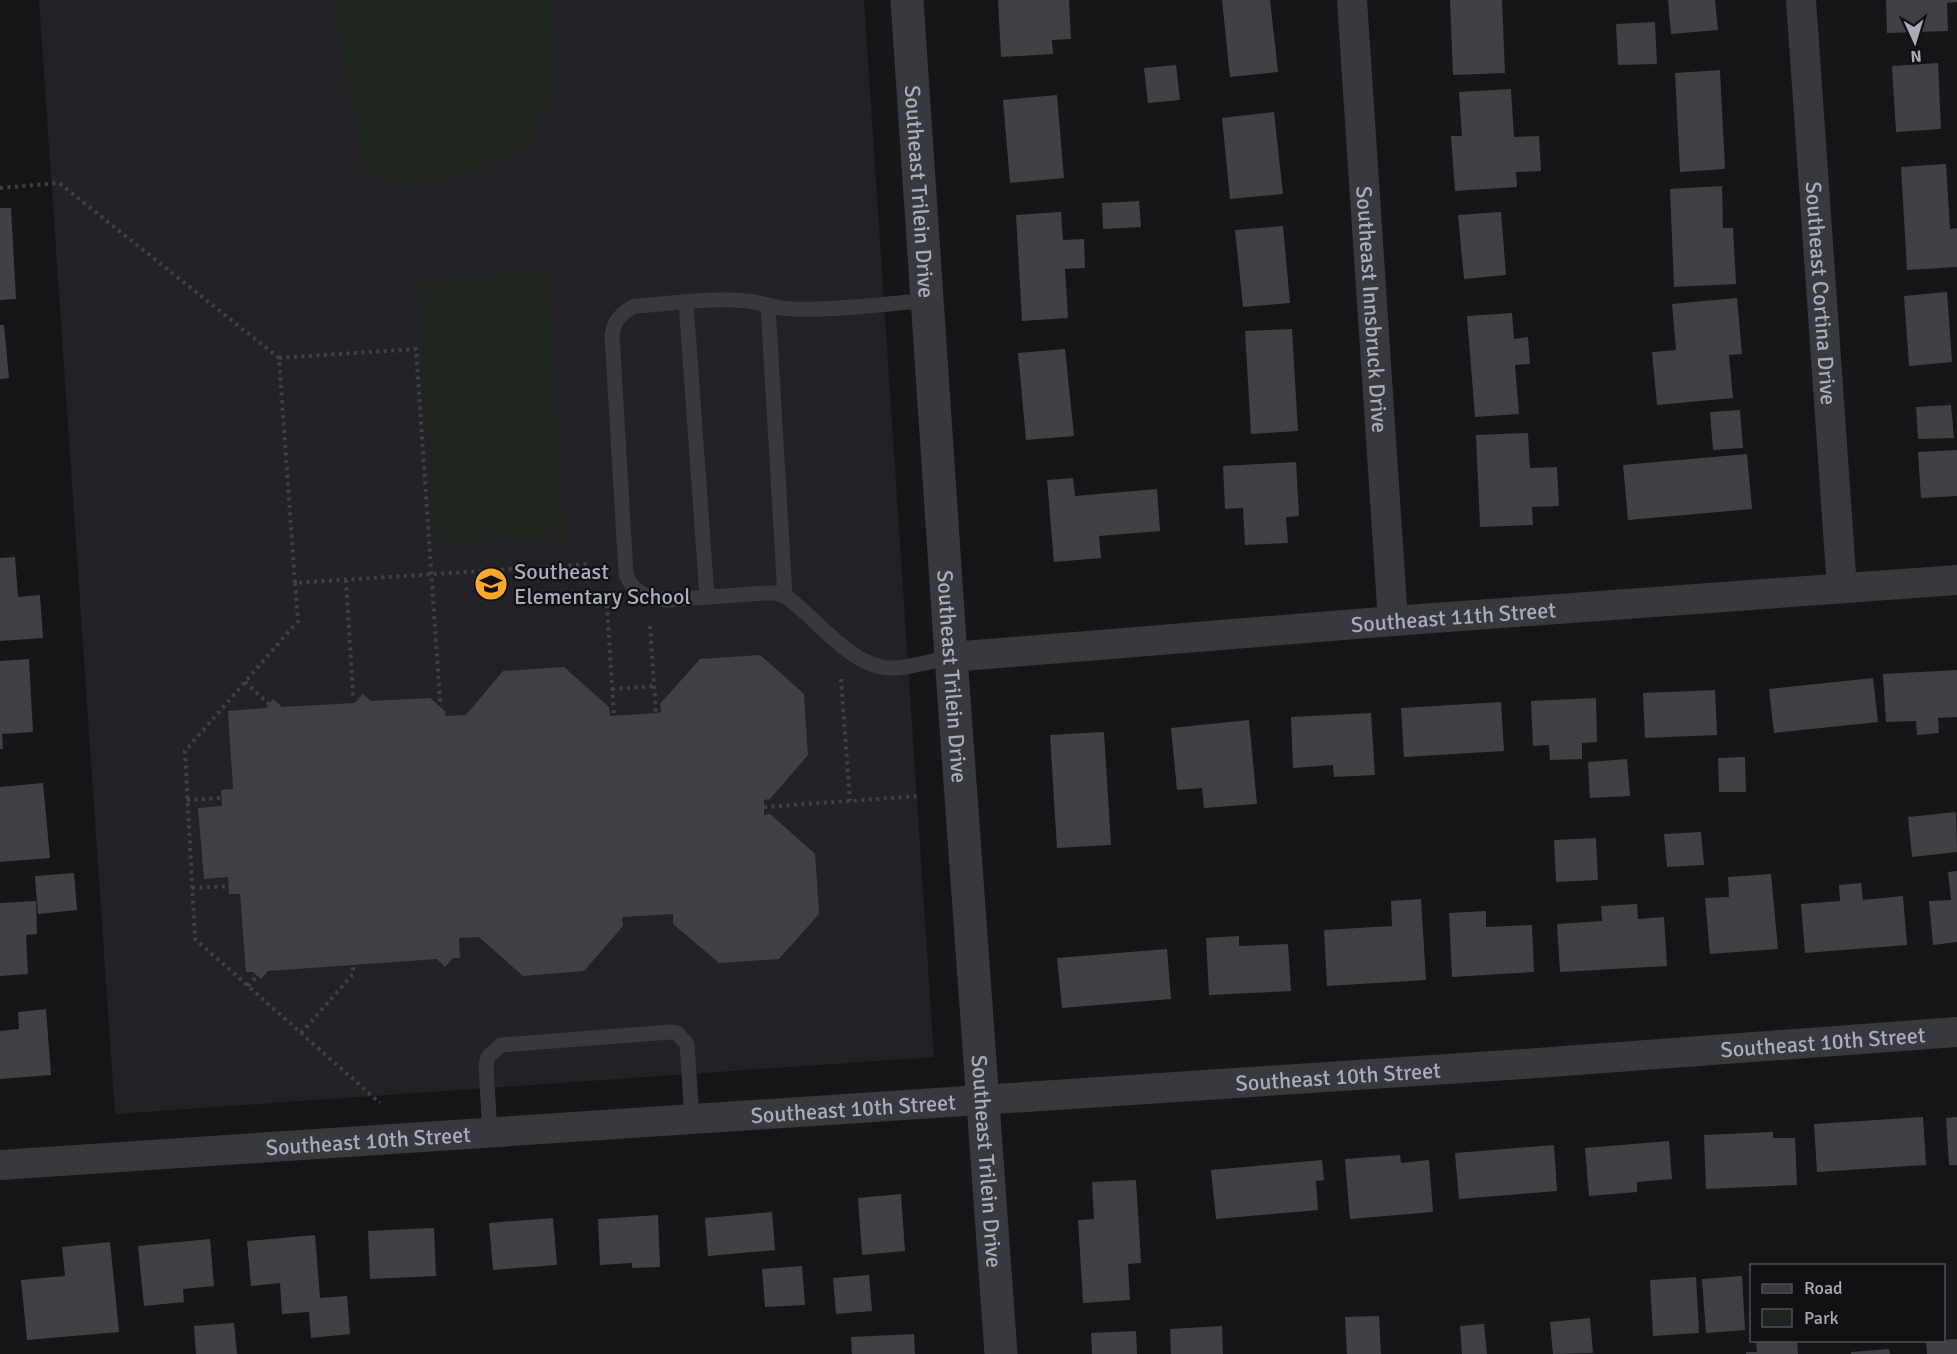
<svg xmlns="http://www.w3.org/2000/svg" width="1957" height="1354" font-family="Signika,sans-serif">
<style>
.built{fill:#222226}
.green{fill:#1c241d}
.building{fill:#404146}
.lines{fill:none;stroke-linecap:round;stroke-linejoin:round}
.path{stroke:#3d4045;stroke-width:4;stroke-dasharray:3 4.5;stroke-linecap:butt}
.service{stroke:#37393e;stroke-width:15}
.minor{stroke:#37393e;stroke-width:30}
.tertiary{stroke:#37393e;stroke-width:33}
.labels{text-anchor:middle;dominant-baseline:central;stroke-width:4.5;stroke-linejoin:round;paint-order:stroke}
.street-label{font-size:22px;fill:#a7aeba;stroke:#111114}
.poi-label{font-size:22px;fill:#a7aeba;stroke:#111114;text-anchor:start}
</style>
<rect width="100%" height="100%" fill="#161619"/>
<path class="built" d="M39,0H864L934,1057L115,1114Z"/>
<path class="green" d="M339,0H552L556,79L530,149L464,175L405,189L365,173L334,4Z
M547,270L565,537L436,546L418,279Z"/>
<path class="building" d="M998,0H1069L1071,39L1052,40L1053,54L1001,57Z
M1222,0H1270L1278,72L1230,77Z
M1450,0H1502L1505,73L1453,75Z
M1668,0H1715L1718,30L1671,34Z
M1886,0H1957V2L1947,3L1948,31L1887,33Z
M1655,22L1657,64L1618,65L1616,24Z
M1938,63L1941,129L1896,132L1892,66Z
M1176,65L1180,100L1148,103L1144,68Z
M1720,70L1725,169L1680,172L1675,73Z
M1511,89L1514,137L1539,136L1541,171L1516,172L1517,187L1455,191L1451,136H1462L1459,92Z
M1057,95L1064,178L1010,183L1003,100Z
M1274,112L1283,194L1230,199L1222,118Z
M1946,164L1950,229L1957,228V267L1907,270L1901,167Z
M1722,186L1723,228H1733L1736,284L1674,287L1670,189Z
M1139,201L1141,227L1103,229L1102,203Z
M0,208H11L16,299L0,300Z
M1061,212L1063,240L1084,239L1085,268L1065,269L1068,318L1022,321L1016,215Z
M1501,212L1506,275L1464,279L1458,215Z
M1283,226L1290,303L1243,307L1235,230Z
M1947,292L1952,362L1909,366L1904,296Z
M1737,298L1742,354L1729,355L1733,398L1657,405L1652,352L1676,350L1672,304Z
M1512,313L1514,339L1528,337L1530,364L1515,365L1519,414L1475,417L1467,316Z
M0,325H4L9,378L0,379Z
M1292,329L1298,431L1251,434L1245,331Z
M1065,349L1074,436L1026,440L1018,353Z
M1951,405L1954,438L1918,439L1916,407Z
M1740,410L1743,448L1713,450L1710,412Z
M1528,433L1530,468L1557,467L1559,506L1532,507L1533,525L1480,527L1476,435Z
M1957,450V496L1921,498L1918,452Z
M1747,454L1752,509L1628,520L1623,465Z
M1296,462L1299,516L1286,517L1288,543L1245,545L1243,508L1225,509L1223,466Z
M1073,478L1075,496L1157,489L1160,531L1099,536L1101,558L1054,562L1047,480Z
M15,557L18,597L40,595L43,638L0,641V558Z
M760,655L804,694L808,755L770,799L764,800V815L770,814L815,854L819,914L779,959L719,963L673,924V914L622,917L623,926L584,971L523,976L479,937L459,938L460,958H453L445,967L437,959L268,971L261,979L253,972H246L240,894H229L228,877L204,879L198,808L222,806L221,790L233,789L228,711L266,708L273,699L282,707L355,703L363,694L371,701L430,698L445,711L446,716L466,715L503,671L564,667L609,707L610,716L656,713L661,712L660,704L700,659Z
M29,659L33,732L2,734L3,749H0V661Z
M1957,670V717L1938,718L1939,733L1917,735L1916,721L1886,722L1883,674Z
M1873,678L1878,722L1774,733L1769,689Z
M1715,690L1717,735L1645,738L1643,693Z
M1596,698L1597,742L1582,743V759L1550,760L1549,745L1533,746L1531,701Z
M1501,702L1504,751L1404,757L1401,708Z
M1371,713L1375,775L1334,777L1333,765L1293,768L1291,717Z
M1249,720L1257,804L1204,808L1202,788L1177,790L1171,728Z
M1104,732L1111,845L1057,848L1050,735Z
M1745,757L1746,792H1719L1718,758Z
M1627,759L1630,796L1590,798L1588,762Z
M43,783L50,858L0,862V787Z
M1956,812L1957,852L1912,857L1908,817Z
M1701,832L1704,865L1667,867L1664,834Z
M1596,838L1598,880L1556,882L1554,840Z
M1957,871V942L1933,945L1929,901L1951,900L1948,872Z
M74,873L77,910L38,914L35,876Z
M1771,874L1778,949L1710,954L1705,898L1729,897L1728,877Z
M1861,883L1863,900L1903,896L1907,945L1805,953L1801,904L1840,901L1839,885Z
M1421,899L1426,980L1327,986L1324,930L1392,926L1391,901Z
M36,901L37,934L26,935L28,974L0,976V903Z
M1637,904L1638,919L1664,917L1667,966L1560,972L1557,924L1602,921L1601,906Z
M1486,911V927L1532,925L1534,972L1452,977L1449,913Z
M1239,936V946L1288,944L1291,991L1209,995L1206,938Z
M1167,949L1171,999L1062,1008L1057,958Z
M46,1009L51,1075L0,1079V1031L19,1029L18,1012Z
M1923,1117L1926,1165L1817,1172L1814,1124Z
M1957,1117V1165H1949L1946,1118Z
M1773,1132V1138H1795L1797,1185L1706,1189L1704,1135Z
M1669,1141L1672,1179L1637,1182V1192L1589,1196L1585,1148Z
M1554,1145L1557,1191L1459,1199L1455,1153Z
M1400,1155L1401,1163L1429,1160L1433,1212L1350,1219L1345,1159Z
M1322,1160L1324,1180L1316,1181L1318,1210L1216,1219L1211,1170Z
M1136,1180L1141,1263L1128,1264L1130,1300L1083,1303L1078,1220L1094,1219L1092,1182Z
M901,1194L905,1251L862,1255L858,1198Z
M772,1212L775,1250L708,1256L705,1218Z
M658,1215L660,1267L632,1268V1263L600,1265L598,1219Z
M553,1218L557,1265L493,1270L489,1223Z
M434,1228L436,1276L370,1279L368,1231Z
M315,1235L320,1298L347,1296L350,1334L311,1338L309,1312L282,1314L280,1283L251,1286L247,1241Z
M210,1239L214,1286L183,1289L184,1302L144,1306L138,1246Z
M110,1242L119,1332L27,1340L21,1280L65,1276L62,1247Z
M802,1266L805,1305L765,1307L762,1269Z
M869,1275L872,1311L836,1314L833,1278Z
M1742,1276L1745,1330L1706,1333L1702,1279Z
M1696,1277L1699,1333L1653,1336L1650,1280Z
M1379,1316L1381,1354H1347L1345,1317Z
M1590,1318L1593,1353L1553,1354L1550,1322Z
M234,1323L237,1354H196L194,1326Z
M1484,1324L1487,1354H1462L1460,1326Z
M1222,1326L1223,1354H1171L1170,1329Z
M1136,1331L1137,1354H1092L1091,1333Z
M914,1334L915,1354H852L851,1337Z
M1957,1339V1354H1927L1926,1341Z
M1756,1340H1797L1798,1354H1746V1352H1757Z
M1889,1349L1890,1354H1851V1352Z"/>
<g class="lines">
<path class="path" d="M0,188L59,183L279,358L295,583L591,564
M279,358L416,349L440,701L437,704
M346,580L353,694L358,698
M295,583L298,621L185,751L195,939L380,1103
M607,605L614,716
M650,626L656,713
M841,679L850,801
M245,682L269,704
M612,689L654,686
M187,800L222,798
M764,807L919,796
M192,888L229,886
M248,986L257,976
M301,1033L353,974V965"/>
<path class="service" d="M927,301C883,303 838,311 794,309C777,309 761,302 745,301C709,297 671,304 635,306C622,312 614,320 612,335L626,574C633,594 648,598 668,600L765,593H775L785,596C816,617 851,668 891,668C911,668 931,661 951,657
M686,302L707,597
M768,306L785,596
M490,1134L486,1066L488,1057L501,1045L670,1032L677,1033L687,1044L692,1119"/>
<g class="minor">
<path id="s1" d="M1352,0L1393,621"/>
<path id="s2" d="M1801,0L1842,588"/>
<path id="s3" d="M951,657L1393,621L1957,580"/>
<path id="s4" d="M0,1165L1523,1064L1957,1032"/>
</g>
<path class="tertiary" id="s5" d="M907,0L951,657L1001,1354"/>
</g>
<defs>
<symbol id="school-disc" viewBox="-11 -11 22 22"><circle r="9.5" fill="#ffa828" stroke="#111114"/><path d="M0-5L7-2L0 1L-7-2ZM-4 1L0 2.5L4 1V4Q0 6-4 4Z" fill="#111"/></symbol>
</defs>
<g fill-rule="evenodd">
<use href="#school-disc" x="472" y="565" width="38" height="38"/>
</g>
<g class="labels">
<g class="street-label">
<text stroke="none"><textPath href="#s5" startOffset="192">Southeast Trilein Drive</textPath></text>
<text stroke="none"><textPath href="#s2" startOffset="294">Southeast Cortina Drive</textPath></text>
<text stroke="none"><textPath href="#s1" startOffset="310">Southeast Innsbruck Drive</textPath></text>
<text stroke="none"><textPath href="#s3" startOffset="504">Southeast 11th Street</textPath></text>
<text stroke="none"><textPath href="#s5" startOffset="678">Southeast Trilein Drive</textPath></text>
<text stroke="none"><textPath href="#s4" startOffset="1827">Southeast 10th Street</textPath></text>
<text stroke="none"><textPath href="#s4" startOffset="1341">Southeast 10th Street</textPath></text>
<text stroke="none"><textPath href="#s4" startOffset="855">Southeast 10th Street</textPath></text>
<text stroke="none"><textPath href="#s4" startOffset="369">Southeast 10th Street</textPath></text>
<text stroke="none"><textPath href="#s5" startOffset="1164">Southeast Trilein Drive</textPath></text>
</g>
<g class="poi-label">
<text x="514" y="571">Southeast<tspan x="514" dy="25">Elementary School</tspan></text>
</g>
</g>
<rect x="1750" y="1264" width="195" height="78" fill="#111114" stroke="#4d5056" stroke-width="1.5"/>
<rect x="1762" y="1284" width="30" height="9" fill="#37393e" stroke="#4d5056" stroke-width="1.5"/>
<text x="1804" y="1294" font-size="18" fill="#a7aeba">Road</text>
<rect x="1762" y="1309" width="30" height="18" fill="#1c241d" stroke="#4d5056" stroke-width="1.5"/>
<text x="1804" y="1324" font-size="18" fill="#a7aeba">Park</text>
<g transform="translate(1915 42) rotate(176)" stroke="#111114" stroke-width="4.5" paint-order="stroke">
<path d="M0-4.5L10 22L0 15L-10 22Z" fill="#a7aeba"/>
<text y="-9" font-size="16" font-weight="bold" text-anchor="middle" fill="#a7aeba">N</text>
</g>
</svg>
